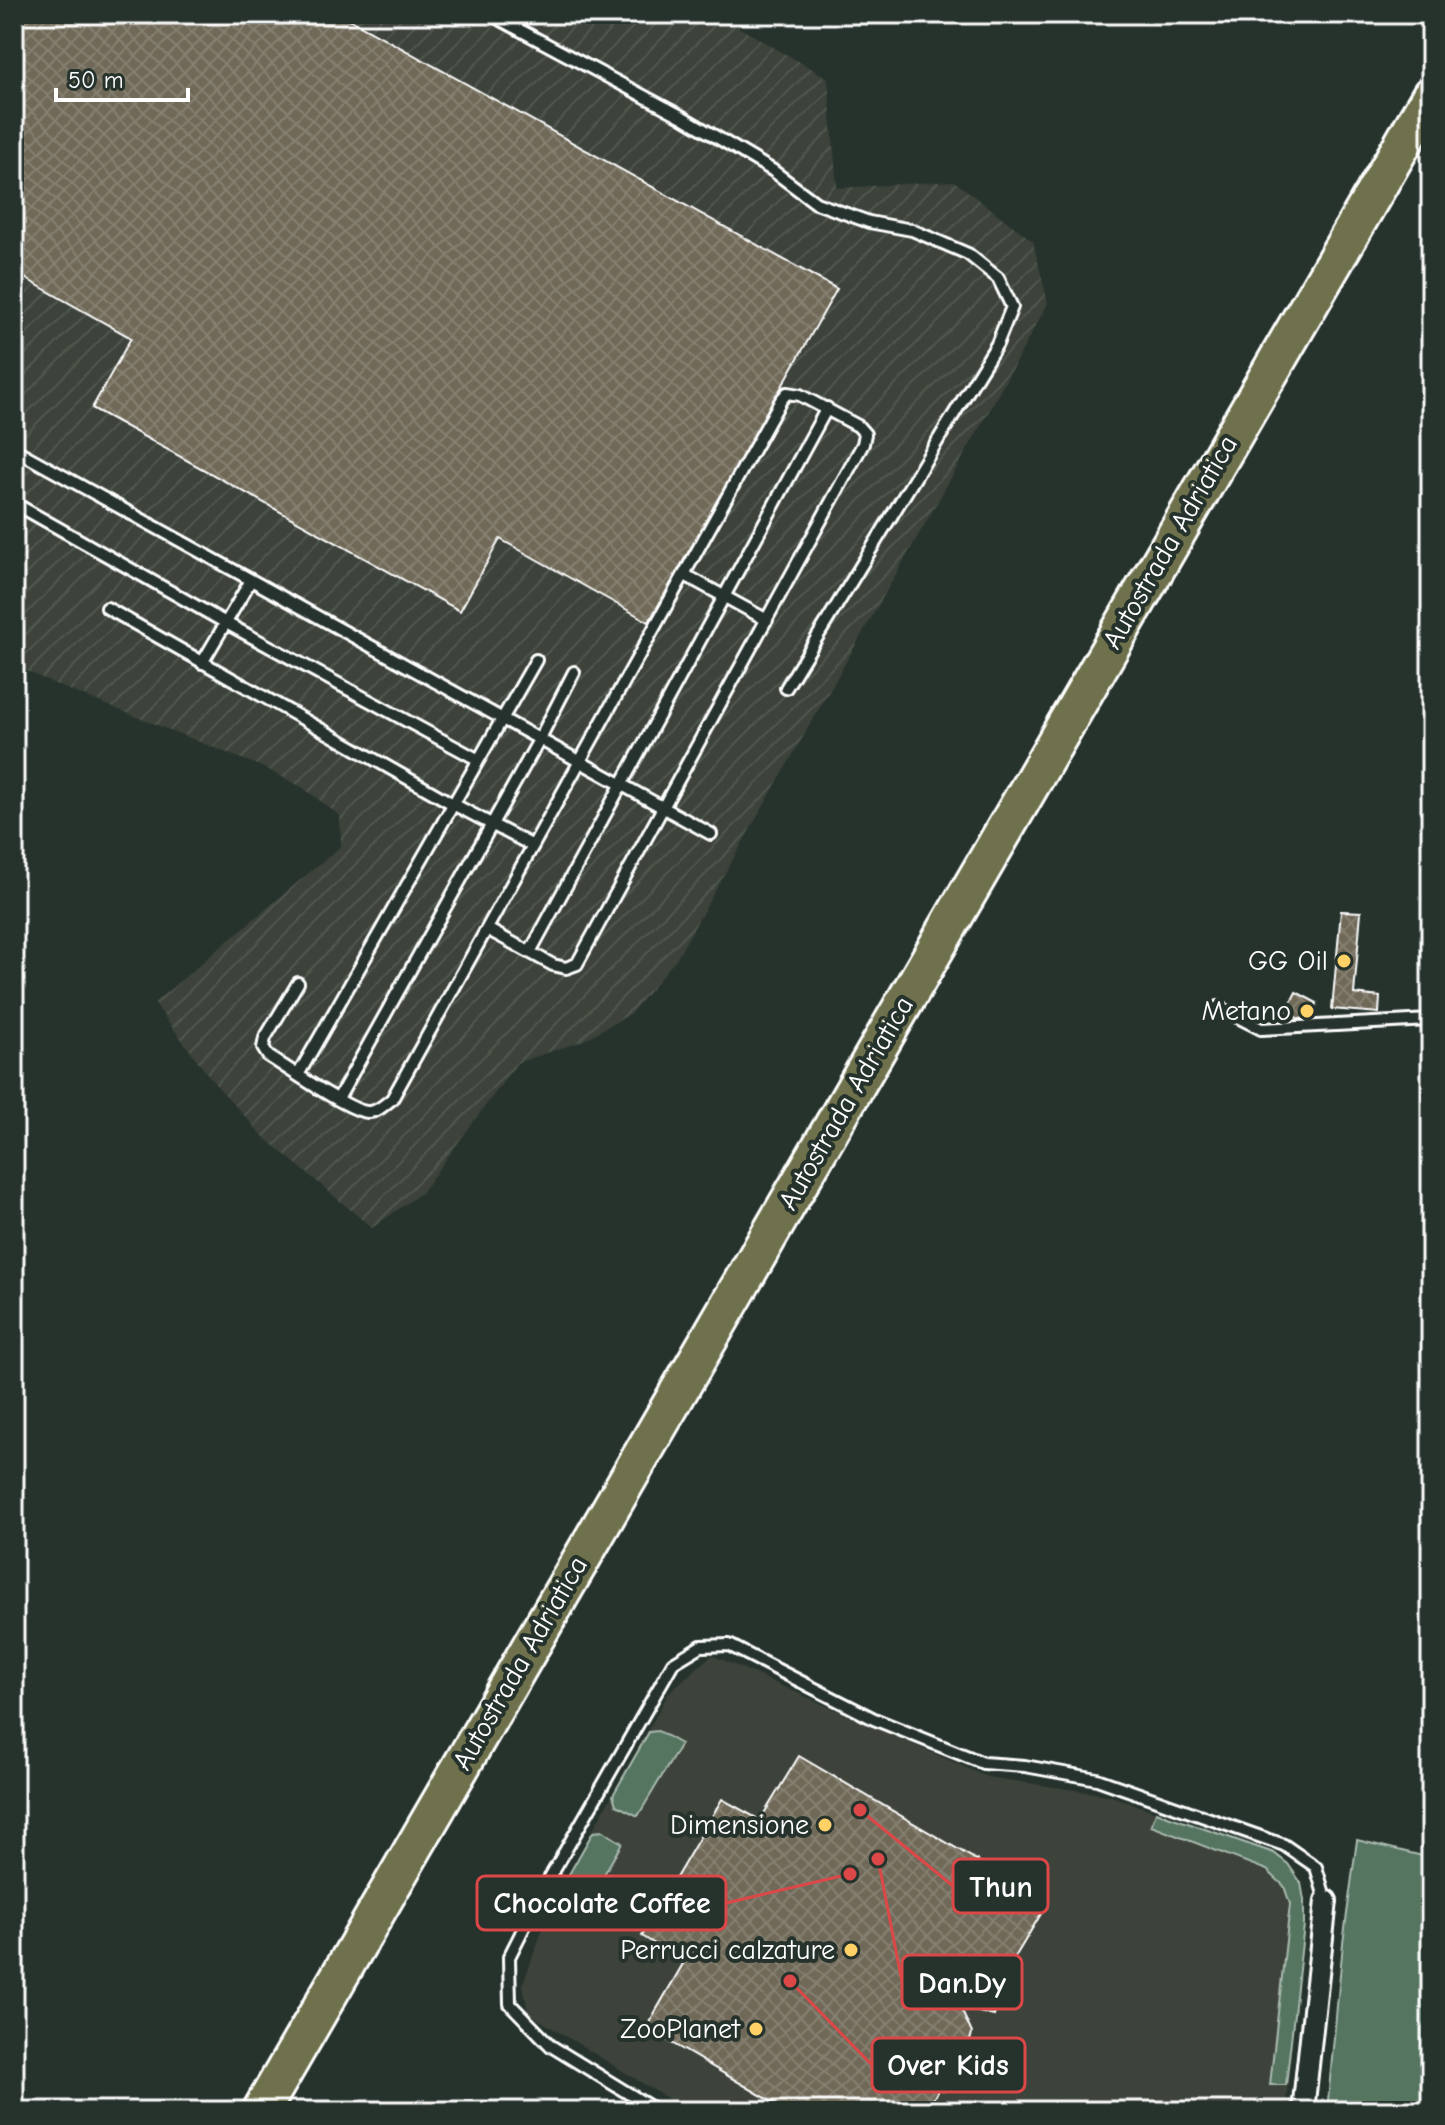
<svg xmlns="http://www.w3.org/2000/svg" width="1445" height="2125" font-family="'Comic Neue',sans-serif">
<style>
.built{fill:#3c433a}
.industrial{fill:url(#industrial-furrows)}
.grass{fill:#547560;stroke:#aabab0;stroke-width:2}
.building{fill:url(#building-cross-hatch);stroke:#fff;stroke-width:2}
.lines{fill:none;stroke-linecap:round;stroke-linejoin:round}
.lane-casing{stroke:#fff;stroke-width:16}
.street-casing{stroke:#fff;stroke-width:26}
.highway-casing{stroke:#fff;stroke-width:42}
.lane{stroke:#26332d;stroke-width:10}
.street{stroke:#26332d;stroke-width:20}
.highway{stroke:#6e714b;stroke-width:36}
.poi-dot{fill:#ffd166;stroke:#26332d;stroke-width:3}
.labels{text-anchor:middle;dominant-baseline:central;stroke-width:8;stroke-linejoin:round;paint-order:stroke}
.street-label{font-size:28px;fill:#fff;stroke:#26332d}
.poi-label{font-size:28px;fill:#fff;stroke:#26332d;text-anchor:end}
.leader{fill:none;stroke:#dc4848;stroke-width:3}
.callout-dot{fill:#dc4848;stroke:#26332d;stroke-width:3}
.callout{fill:#26332d;stroke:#dc4848;stroke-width:3}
.callout-label{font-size:30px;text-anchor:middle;font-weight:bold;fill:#fff}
</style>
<defs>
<pattern id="industrial-furrows" width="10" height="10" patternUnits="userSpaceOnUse" patternTransform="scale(2)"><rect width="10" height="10" fill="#3c433a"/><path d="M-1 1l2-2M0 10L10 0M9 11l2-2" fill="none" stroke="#50564e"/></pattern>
<pattern id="building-cross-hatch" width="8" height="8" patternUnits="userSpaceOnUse" patternTransform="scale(2)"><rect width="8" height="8" fill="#706958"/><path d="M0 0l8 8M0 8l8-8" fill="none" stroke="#858071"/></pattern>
</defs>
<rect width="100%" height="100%" fill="#26332d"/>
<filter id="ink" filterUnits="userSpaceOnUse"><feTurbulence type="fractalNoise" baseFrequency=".0125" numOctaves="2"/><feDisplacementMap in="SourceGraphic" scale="16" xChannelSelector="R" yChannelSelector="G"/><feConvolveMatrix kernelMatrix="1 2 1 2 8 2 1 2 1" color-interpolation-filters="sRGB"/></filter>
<g filter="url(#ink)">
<path class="built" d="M712,1655L987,1777L1108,1795L1274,1853L1288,1864L1301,1883L1304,1900V1925L1285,2111H688L528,2013L523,1984L551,1906L669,1692Z"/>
<path class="industrial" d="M14,14H715L828,78L837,188L954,181L1033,241L1048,303L978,431L676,959L630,1014L582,1041L517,1063L421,1193L372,1228L264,1137L215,1084L154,1003L341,846L340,816L302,787L262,767L57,685L14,665Z"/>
<path class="grass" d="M658,1731L681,1744L638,1816L616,1805L613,1795L649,1732Z
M1156,1812L1274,1853L1288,1864L1301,1883L1304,1900V1925L1286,2085H1270L1290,1904L1284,1886L1267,1870L1151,1826Z
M603,1831L622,1843L574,1927L552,1915L551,1906L593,1832Z
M1357,1840L1431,1858V2111H1327L1343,1943Z"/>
<path class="building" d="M14,14H340L837,289L649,622L500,539L460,611L92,408L131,338L14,272Z
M1341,911L1361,912L1354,994L1380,997L1379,1013L1332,1009Z
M1296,992L1317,1003L1309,1018L1299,1019L1286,1012Z
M799,1756L1048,1902L996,1989L1002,1990L994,2016L960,2007L972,2033L970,2041L939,2047L963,2071L943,2090L940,2087L926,2111H788L646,2028L684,1962L642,1936L722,1799L760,1820Z"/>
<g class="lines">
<defs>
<path id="lane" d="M490,14L681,116L772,170L816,203L869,222L912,230L968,254L998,278L1012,307L997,344L786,688
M14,449L711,834
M14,503L226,623L477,759
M685,575L767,620
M107,608L453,804L533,846
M202,663L251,580
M530,952L827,408
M298,983L265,1038L263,1048L268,1056C286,1067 353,1114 369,1112C378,1112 385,1104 392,1099L781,400L787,393L800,395L858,426L865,434L863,444L577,964L566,968L553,965L487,929
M1431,1004V1020
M1218,1007L1261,1029L1430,1020
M298,1075L536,660
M338,1099L539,740L574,672
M657,2111L551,2046L510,2004L509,1957L545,1886L673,1663L701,1646L729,1645L874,1719L983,1763L1025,1766L1097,1779L1284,1845L1316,1867L1326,1901"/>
<path id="street" d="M1303,2111L1326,1901"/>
<path id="highway" d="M261,2111L1431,95"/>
</defs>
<use href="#lane" class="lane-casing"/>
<use href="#street" class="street-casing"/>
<use href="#highway" class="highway-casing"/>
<use href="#lane" class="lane"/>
<use href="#street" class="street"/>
<use href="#highway" class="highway"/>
</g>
</g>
<g class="poi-dot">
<circle cx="1344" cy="961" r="8"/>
<circle cx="1307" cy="1011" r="8"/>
<circle cx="825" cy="1825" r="8"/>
<circle cx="851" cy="1950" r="8"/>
<circle cx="756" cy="2029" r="8"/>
</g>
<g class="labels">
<g class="street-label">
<text transform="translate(1170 542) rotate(-60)">Autostrada Adriatica</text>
<text transform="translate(846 1103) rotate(-60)">Autostrada Adriatica</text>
<text transform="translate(520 1663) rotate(-60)">Autostrada Adriatica</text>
</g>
<g class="poi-label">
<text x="1328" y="961">GG Oil</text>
<text x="1291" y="1011">Metano</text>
<text x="809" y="1825">Dimensione</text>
<text x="835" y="1950">Perrucci calzature</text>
<text x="740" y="2029">ZooPlanet</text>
</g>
</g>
<path class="leader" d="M860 1810L953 1886M850 1874L726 1903M878 1859L902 1982M790 1981L872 2065"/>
<g class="callout-dot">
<circle cx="860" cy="1810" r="8"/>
<circle cx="850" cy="1874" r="8"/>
<circle cx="878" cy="1859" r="8"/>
<circle cx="790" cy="1981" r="8"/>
</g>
<g class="callout">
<rect x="953" y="1859" width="95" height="54" rx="8"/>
<rect x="477" y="1876" width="249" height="54" rx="8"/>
<rect x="902" y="1955" width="120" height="54" rx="8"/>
<rect x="872" y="2038" width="153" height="54" rx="8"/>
</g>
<g class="callout-label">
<text x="1001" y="1897">Thun</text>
<text x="602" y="1913">Chocolate Coffee</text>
<text x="962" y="1993">Dan.Dy</text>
<text x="948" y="2075">Over Kids</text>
</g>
<rect width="1445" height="2125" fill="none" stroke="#26332d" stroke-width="48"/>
<rect x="24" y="24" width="1397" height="2077" fill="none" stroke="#fff" stroke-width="3" filter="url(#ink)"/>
<path d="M56 88v12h132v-12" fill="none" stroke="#ffffff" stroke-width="4"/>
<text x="68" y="88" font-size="24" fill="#ffffff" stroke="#26332d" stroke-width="6" paint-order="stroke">50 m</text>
</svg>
